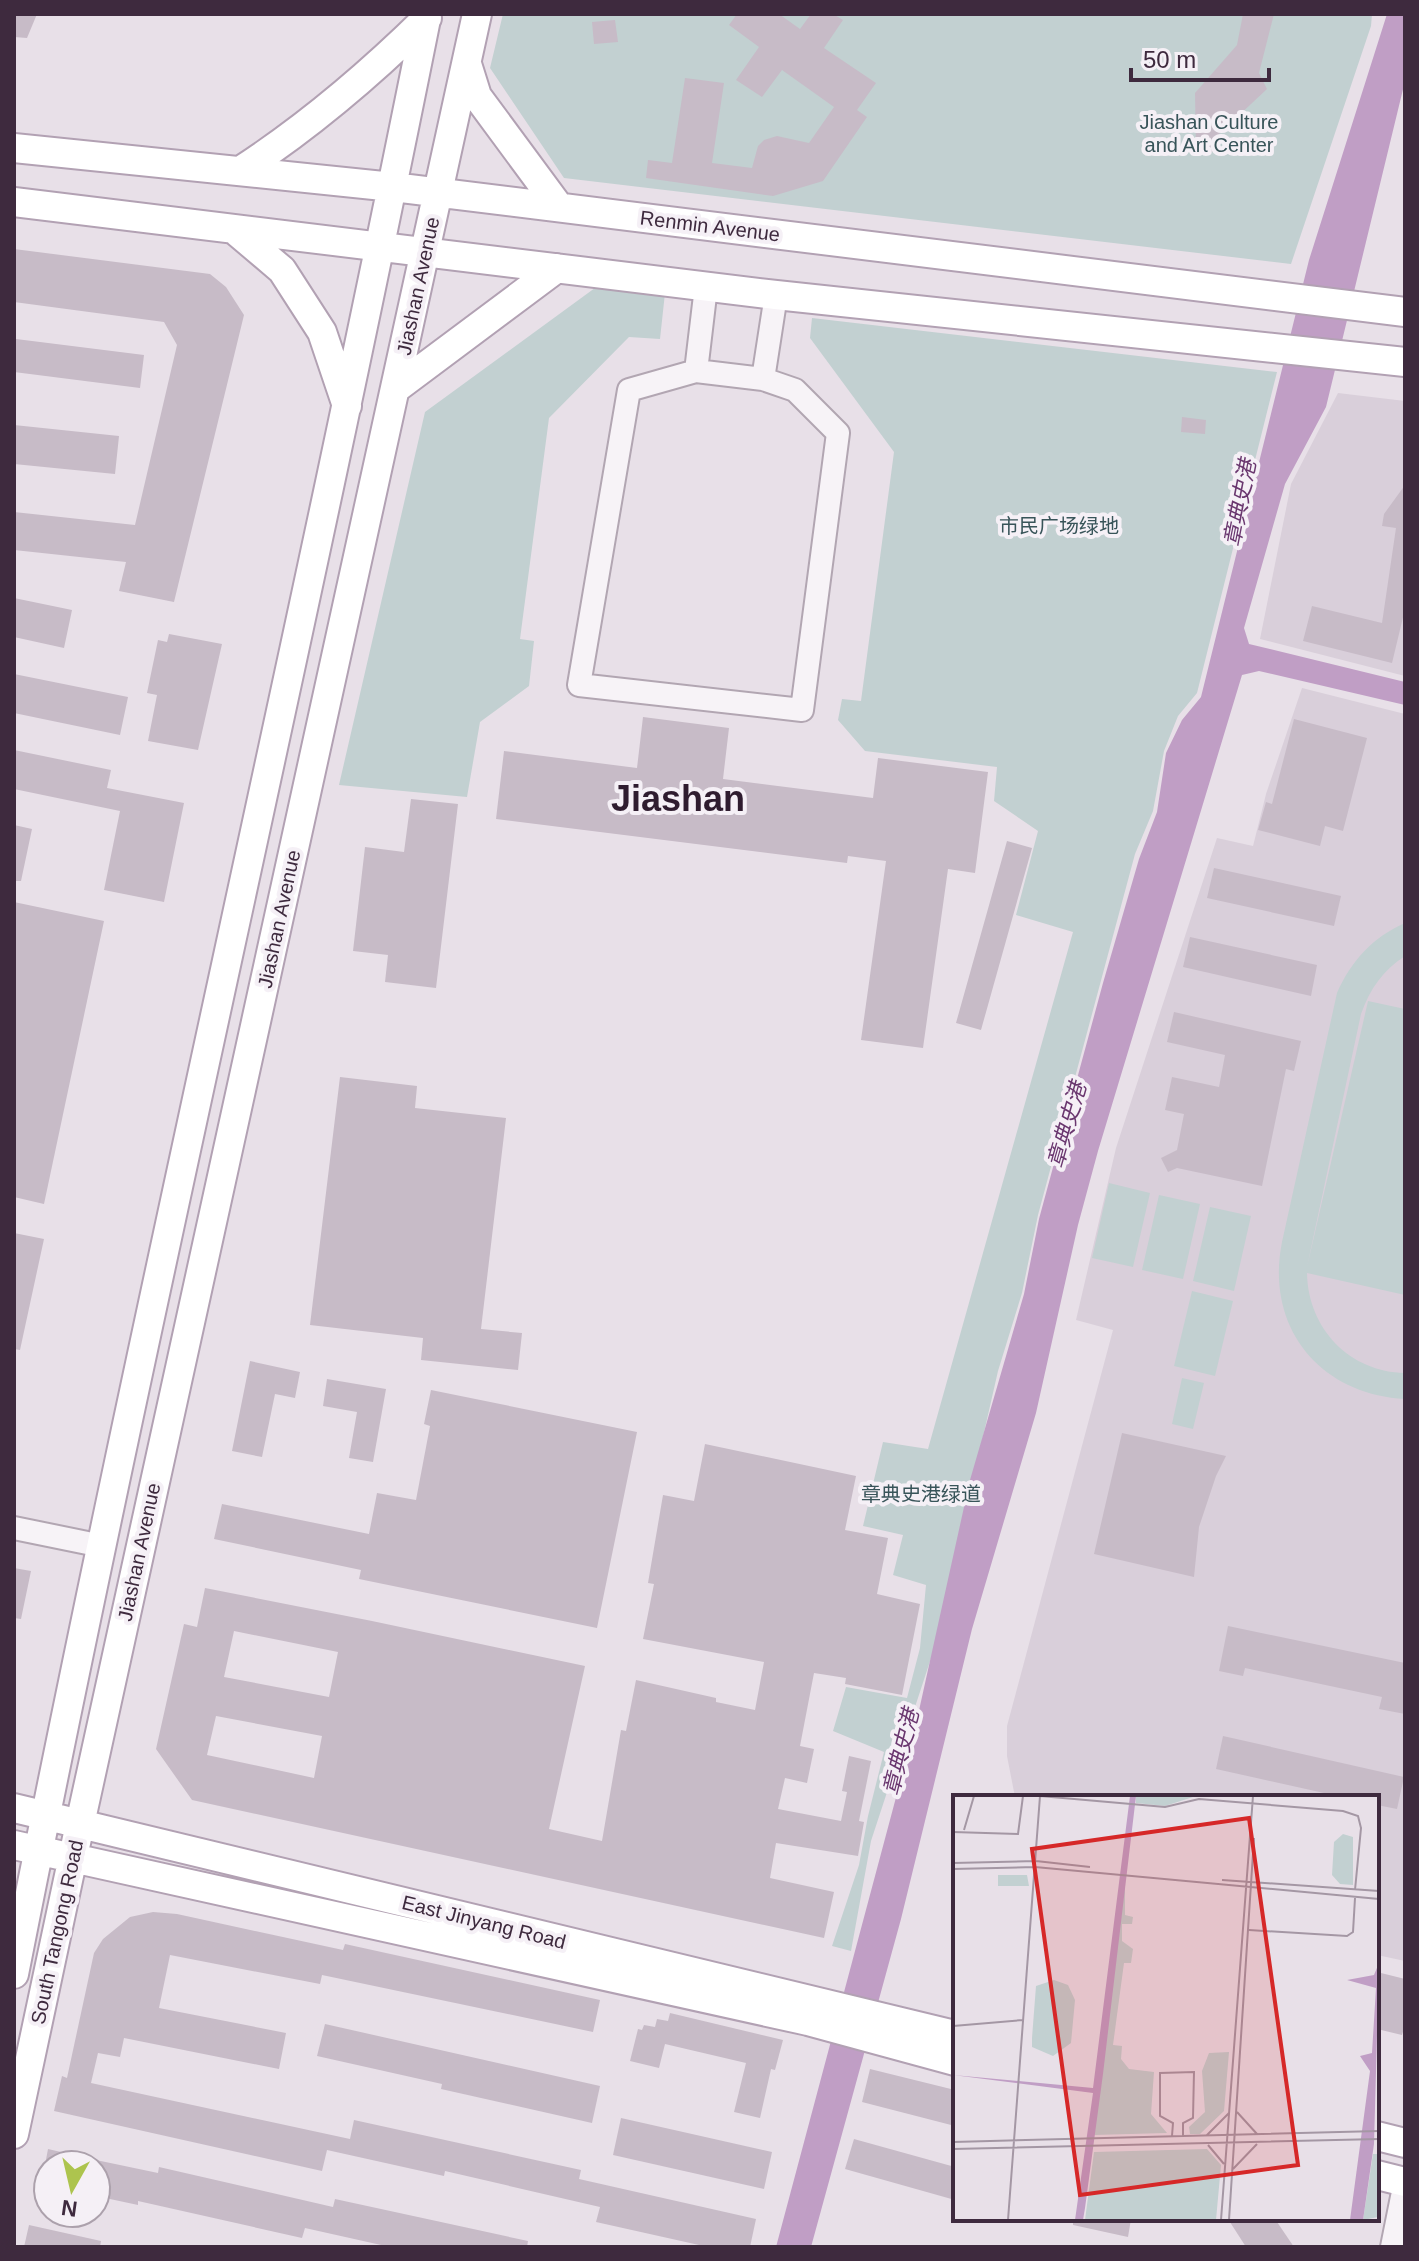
<svg xmlns="http://www.w3.org/2000/svg" width="1419" height="2261" font-family="Arial,'Noto Sans SC',sans-serif">
<style>
.built{fill:#d9cfda}
.green{fill:#c2d0d1}
.water{fill:#c09ec5}
.building{fill:#c7bbc7;fill-rule:evenodd}
.lines{fill:none;stroke-linecap:round;stroke-linejoin:round}
.minor-casing{stroke:#b2a6b2;stroke-width:26}
.major-casing{stroke:#b2a1b3;stroke-width:32}
.minor{stroke:#f7f3f7;stroke-width:22}
.major{stroke:#fff;stroke-width:28}
.labels{text-anchor:middle;dominant-baseline:central;stroke-width:8;stroke-linejoin:round;paint-order:stroke}
.park-label{font-size:20px;fill:#385459;stroke:#f5f0f6}
.street-label{font-size:20px;fill:#3e2a3e;stroke:#f5f0f6}
.water-label{font-size:22px;font-style:italic;fill:#6a376f;stroke:#f5f0f6}
.town-label{font-size:36px;font-weight:bold;fill:#2f1c2f;stroke:#f5f0f6}
.inset-road{fill:none;stroke:#a497a4;stroke-width:2}
.view{fill:#d62828;fill-opacity:0.15;stroke:#d62828;stroke-width:4}
.inset-edge{fill:none;stroke:#3e2a3e;stroke-width:4}
</style>
<rect width="100%" height="100%" fill="#e8e0e8"/>
<path class="built" d="M1338,393L1405,401V676L1260,639L1291,484Z
M1302,688L1405,714V1961L1377,1955V1797H1015L1007,1756V1726L1113,1330L1076,1320L1116,1148L1217,838L1253,846L1266,794Z"/>
<path class="green" d="M503,14H1372L1371,26L1291,264L564,178L490,68Z
M599,285L665,293L660,339L629,337L549,418L520,639L534,641L529,686L480,722L467,797L339,785L425,412Z
M812,318L1277,372L1197,693L1178,716L1164,751L1153,811L1135,854L1038,1215L1022,1293L998,1371L936,1643L871,1841L851,1951L832,1946L859,1865L868,1816L884,1752L833,1731L846,1687L907,1698L920,1648L926,1585L893,1575L903,1535L863,1526L883,1442L928,1449L1073,932L1016,915L1038,831L994,801L997,767L865,751L838,720L842,699L861,701L894,452L810,338Z
M1405,923V956C1383,970 1370,989 1361,1014L1307,1267L1368,1001L1405,1009V1295L1307,1273C1308,1329 1350,1372 1405,1373V1399C1319,1394 1265,1327 1282,1242L1337,993C1351,961 1373,937 1405,923Z
M1109,1183L1150,1193L1133,1267L1092,1258Z
M1159,1195L1200,1204L1183,1279L1142,1270Z
M1210,1207L1251,1216L1234,1291L1193,1281Z
M1192,1291L1233,1301L1215,1376L1174,1366Z
M1182,1378L1204,1383L1193,1429L1172,1424Z"/>
<path class="water" d="M1387,14H1405V81L1326,407L1285,484L1244,628L1249,644L1405,682V705L1259,671L1242,675L1098,1151L1078,1225L1036,1413L972,1629L901,1919L811,2247H776L918,1715L970,1480L1024,1294L1039,1219L1103,983L1139,859L1157,812L1166,753L1182,720L1201,697L1309,260Z"/>
<path class="building" d="M14,14H37L27,38L14,37Z
M737,14H779L800,29L811,14H833L843,20L824,48L876,83L857,110L867,117L823,181L773,196L646,178L648,160L672,163L685,78L724,83L712,163L752,168L758,146L764,140L777,136L809,143L834,107L782,70L762,97L736,80L759,47L729,25Z
M1243,14H1274L1259,73L1267,89L1219,134L1220,152L1196,151L1195,93L1237,45Z
M615,20L618,42L594,44L592,22Z
M14,249L210,274L226,287L244,315L174,602L119,591L126,562L14,550V512L135,525L177,345L164,322L14,302Z
M16,339L144,355L140,388L14,372Z
M1182,417L1206,420L1205,434L1181,432Z
M14,425L119,436L115,474L14,464Z
M1405,485V609L1392,663L1303,641L1312,606L1382,623L1396,528L1382,526L1384,514Z
M14,598L72,610L64,648L14,637Z
M169,634L222,644L198,750L148,741L157,695L147,693L158,640L167,642Z
M14,674L128,697L120,735L14,713Z
M643,717L729,728L723,779L873,798L878,758L988,772L975,873L948,869L923,1048L861,1040L886,861L848,856L847,863L496,819L504,751L637,768Z
M1294,719L1367,738L1343,831L1325,826L1320,846L1258,830L1266,802L1272,804Z
M14,750L111,770L107,788L184,803L164,902L104,890L120,811L14,789Z
M411,799L458,804L436,988L385,982L388,955L353,951L365,847L404,852Z
M14,825L32,829L21,881H14Z
M1007,841L1032,848L981,1030L956,1023Z
M1214,868L1341,896L1334,926L1207,898Z
M14,902L104,921L44,1204L14,1197Z
M1190,937L1317,965L1311,996L1183,967Z
M1174,1012L1301,1041L1294,1071L1286,1069L1262,1186L1177,1168L1168,1172L1161,1158L1177,1150L1184,1114L1165,1110L1172,1077L1219,1087L1225,1055L1167,1042Z
M340,1077L417,1086L415,1108L506,1118L481,1329L522,1333L518,1370L421,1360L423,1338L310,1325Z
M14,1233L44,1239L20,1350L14,1349Z
M250,1361L300,1372L295,1398L275,1394L262,1457L232,1451Z
M327,1379L386,1389L373,1462L349,1458L357,1412L323,1406Z
M431,1390L637,1432L597,1628L359,1579L361,1570L214,1539L222,1504L369,1534L377,1493L416,1500L430,1426L424,1424Z
M1122,1433L1226,1456L1216,1476L1199,1527L1194,1577L1094,1554Z
M705,1444L856,1476L845,1530L888,1538L877,1594L920,1604L902,1695L845,1684L846,1678L814,1673L800,1746L814,1749L807,1783L785,1778L778,1809L841,1821L847,1792L842,1791L849,1756L871,1761L859,1821L864,1822L858,1856L776,1843L770,1878L834,1892L824,1938L192,1800L156,1749L184,1624L197,1627L205,1588L372,1621L585,1666L549,1829L602,1841L621,1730L626,1731L636,1680L716,1698V1702L755,1710L764,1662L643,1639L654,1584L648,1583L663,1495L694,1501ZM234,1631L338,1652L329,1697L224,1677ZM216,1716L322,1736L314,1778L207,1755Z
M14,1568L31,1571L21,1619L14,1618Z
M1228,1626L1405,1663V1714L1379,1709L1382,1697L1245,1668L1243,1676L1219,1671Z
M1223,1736L1404,1777L1397,1809L1377,1805V1797H1342L1216,1769Z
M153,1912L177,1914L343,1950L345,1944L600,2000L593,2032L322,1975L320,1984L170,1955L159,2008L286,2033L279,2069L124,2038L120,2057L98,2053L91,2083L350,2139L354,2120L581,2170L579,2179L756,2219L750,2247H708L596,2222L600,2207L445,2171L444,2176L327,2150L322,2171L54,2111L62,2076L67,2078L94,1953L103,1939L130,1917Z
M1377,1972L1405,1979V2025L1402,2035L1377,2029Z
M670,2013L783,2040L775,2070L771,2069L760,2118L734,2112L746,2063L665,2044L659,2068L630,2061L638,2029L642,2030L644,2025L655,2027L657,2019L668,2021Z
M325,2024L600,2086L592,2123L441,2089L442,2084L317,2056Z
M870,2069L955,2090V2126L862,2102Z
M621,2118L772,2152L764,2189L613,2155Z
M854,2139L955,2167V2200L845,2169Z
M48,2149L91,2159L90,2165H45Z
M96,2160L158,2173L159,2167L333,2207L335,2199L528,2241L527,2247H390L305,2228L302,2238L138,2201V2205L96,2196Z
M1073,2219H1131L1128,2237L1073,2225Z
M1228,2219H1275L1294,2247H1246Z
M29,2225L101,2241L100,2247H24Z"/>
<g class="lines">
<defs>
<path id="minor" d="M706,287L696,371L629,390L579,685L802,710L838,433L795,390L763,379L776,295
M696,371L763,379
M14,1528L102,1546
M1392,2247L1405,2182"/>
<path id="major" d="M467,64L477,96L559,207
M14,148L393,187L1405,312
M240,171C308,127 370,74 427,18
M14,202L776,295L1405,362
M236,231L282,270L322,332L347,406
M395,389L557,268
M14,1808L955,2035
M14,1845L808,2021L955,2061
M14,1974C143,1319 296,669 427,14
M14,2134L80,1824L477,14
M1377,2136L1405,2143
M1377,2175L1405,2182"/>
</defs>
<use href="#minor" class="minor-casing"/>
<use href="#major" class="major-casing"/>
<use href="#minor" class="minor"/>
<use href="#major" class="major"/>
</g>
<g class="labels">
<g class="park-label">
<text x="1209" y="122">Jiashan Culture<tspan x="1209" dy="23">and Art Center</tspan></text>
<text x="1059" y="526">市民广场绿地</text>
<text x="921" y="1494">章典史港绿道</text>
</g>
<g class="street-label">
<text transform="translate(710 226) rotate(7)">Renmin Avenue</text>
<text transform="translate(418 286) rotate(-78)">Jiashan Avenue</text>
<text transform="translate(279 919) rotate(-78)">Jiashan Avenue</text>
<text transform="translate(139 1552) rotate(-78)">Jiashan Avenue</text>
<text transform="translate(484 1922) rotate(14)">East Jinyang Road</text>
<text transform="translate(57 1932) rotate(-78)">South Tangong Road</text>
</g>
<g class="water-label">
<text transform="translate(1240 503) rotate(-79)">章典史港</text>
<text transform="translate(1067 1125) rotate(-74)">章典史港</text>
<text transform="translate(901 1752) rotate(-76)">章典史港</text>
</g>
<g class="town-label">
<text x="678" y="798">Jiashan</text>
</g>
</g>
<g transform="translate(953 1795)">
<rect width="426" height="426" fill="#e8e0e8"/>
<path d="M183,1H243L212,11L183,8ZM400,37V90L387,89L379,80L381,47L390,39L400,42ZM45,80H74L76,91H45ZM172,89V120L180,122L179,129H169V146L180,154L178,168H171L160,250L169,251L168,264L176,274L201,277L198,319L214,338L141,340ZM101,185L115,190L122,205L118,248L100,261L79,252V243L83,191ZM276,257L271,316L247,339H237L236,332L252,317L249,276L256,258ZM254,354L268,370L263,425H132L141,357ZM420,359H426L425,422L410,425Z" fill="#c2d0d1"/>
<path d="M177,1H183L150,279L132,413L130,425H122L140,298L0,280L140,293ZM426,168L421,349L410,425H397L417,276L407,261L419,258L423,193L394,185L421,180Z" fill="#c09ec5"/>
<path class="inset-road" d="M87,1L212,12L246,4L390,16L405,21L408,33L402,95M11,35L21,1M0,37L65,39L70,1M0,68L83,66L137,72M0,74L82,72L426,104M269,85L426,96M296,135L394,141L400,137L402,103M0,231L70,225M284,317L304,339M254,340L276,318M219,341L220,328L207,321V278L241,277L240,323L230,328V341M0,347L426,336M255,350L271,369M0,354L426,344M280,374L304,349M55,425L87,1M268,425L300,1M276,425L301,43"/>
<path class="view" d="M296,23L345,370L127,400L79,54Z"/>
<rect width="426" height="426" class="inset-edge"/>
</g>
<rect width="1419" height="2261" fill="none" stroke="#3e2a3e" stroke-width="32"/>
<g transform="translate(72 2189) rotate(188)"><circle r="38" fill="#f5f0f6" stroke="#aca1ac" stroke-width="2"/>
<path d="M0-6L14 30L0 20L-14 30Z" fill="#adc44e"/>
<text y="-12" font-size="22" font-weight="bold" text-anchor="middle" fill="#3e2a3e">N</text>
</g>
<path d="M1131 68v12h138v-12" fill="none" stroke="#3e2a3e" stroke-width="4"/>
<text x="1143" y="68" font-size="24" fill="#3e2a3e" stroke="#f5f0f6" stroke-width="6" paint-order="stroke">50 m</text>
</svg>
